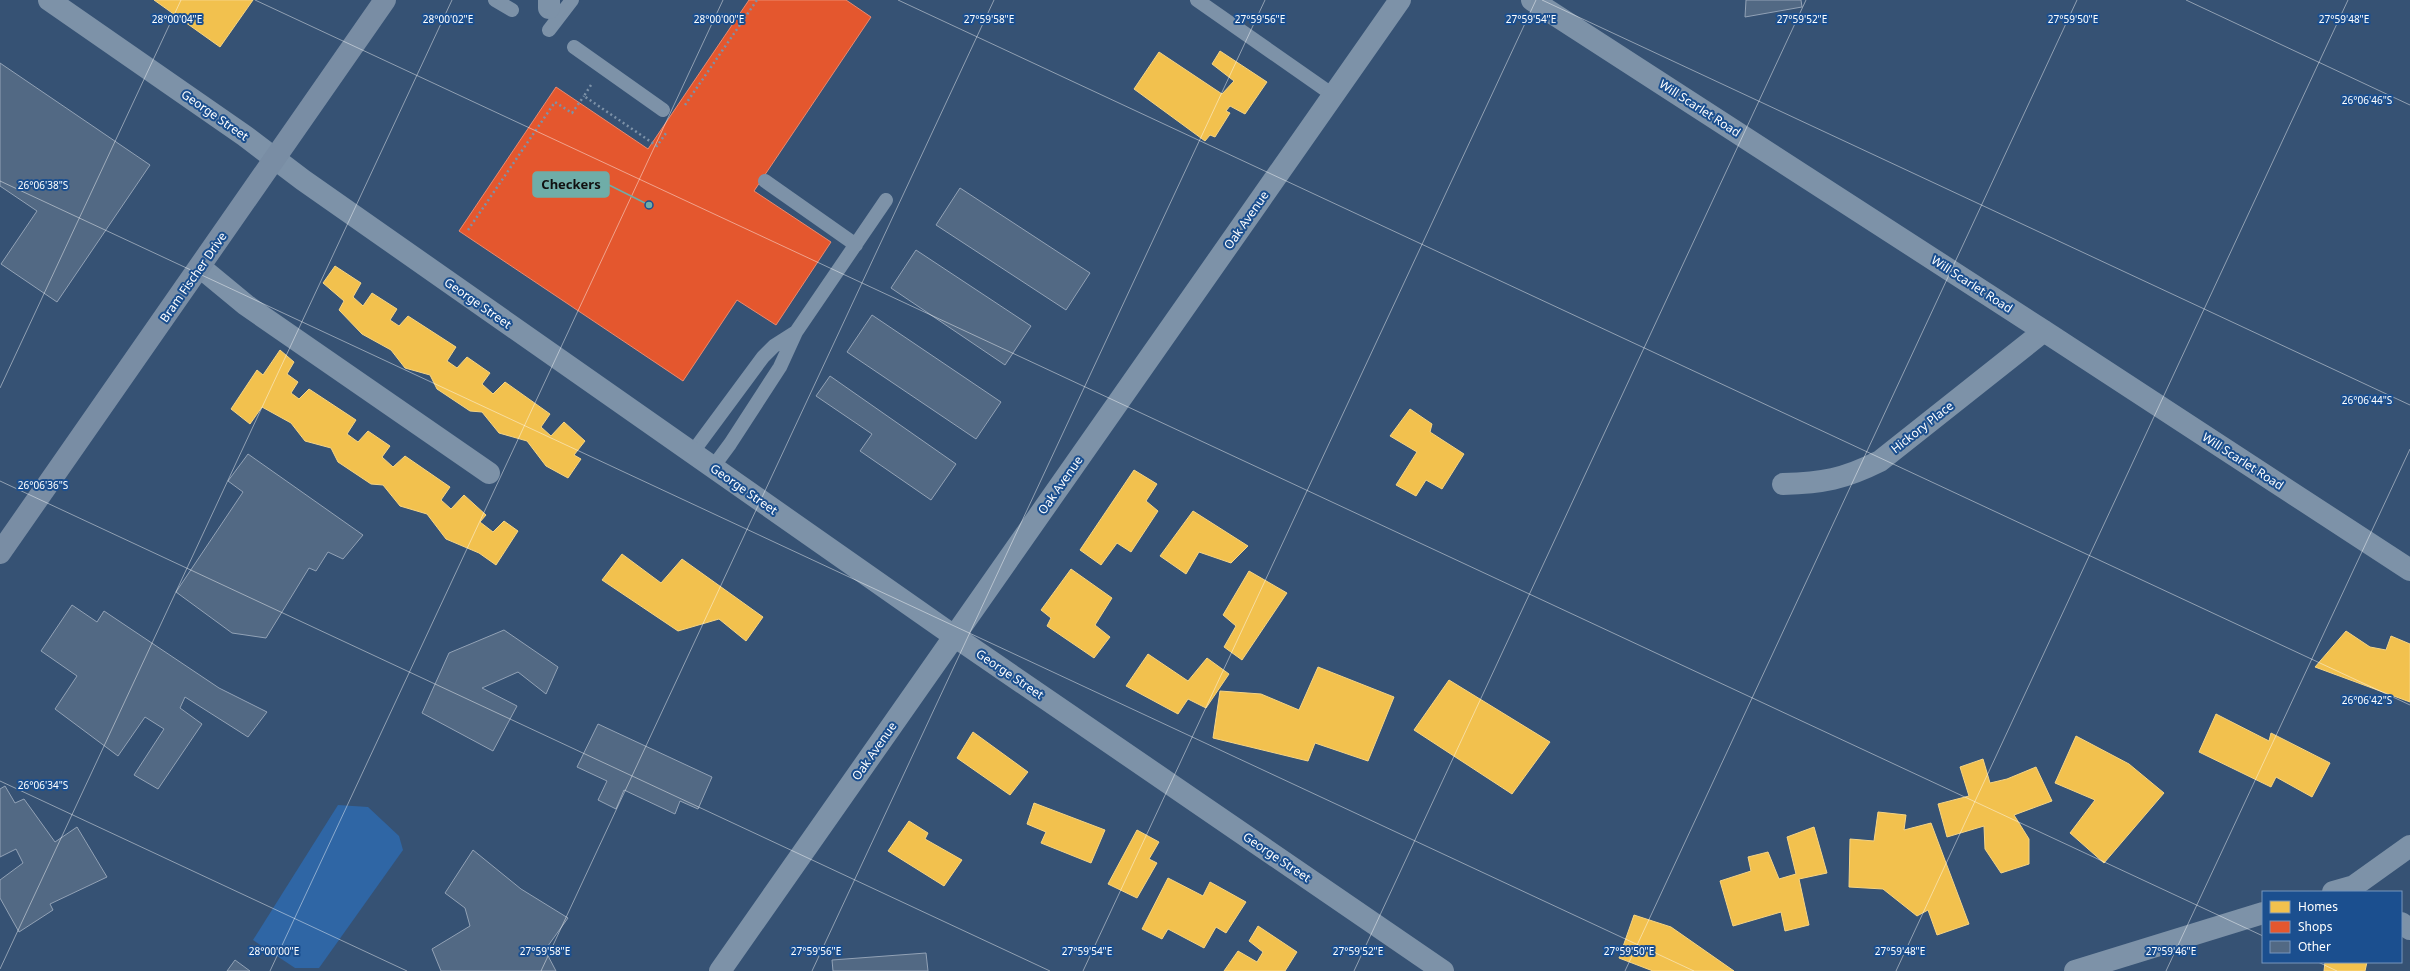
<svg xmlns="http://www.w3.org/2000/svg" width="2410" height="971" font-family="'Noto Sans',sans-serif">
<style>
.green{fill:#2f66a5}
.homes{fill:#f2c14e;stroke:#f6d483}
.shops{fill:#e4572e;stroke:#ec896d}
.building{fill:#526984;stroke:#92a2b6}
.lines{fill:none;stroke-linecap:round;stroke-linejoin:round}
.path{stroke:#7d92a8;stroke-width:2.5;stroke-dasharray:2 3;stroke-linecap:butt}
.lane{stroke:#7d92a8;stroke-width:14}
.street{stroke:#7d92a8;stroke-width:22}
.secondary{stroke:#798da4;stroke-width:22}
.ticks{fill:none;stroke:#fff;stroke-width:1;stroke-opacity:0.45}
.labels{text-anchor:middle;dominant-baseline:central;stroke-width:4;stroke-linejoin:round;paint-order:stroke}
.street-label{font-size:12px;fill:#fff;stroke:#1b4f8f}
.ticks-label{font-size:10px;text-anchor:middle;fill:#fff;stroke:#1b4f8f;stroke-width:4;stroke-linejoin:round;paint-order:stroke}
.leader{fill:none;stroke:#6fada8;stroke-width:1.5}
.callout-dot{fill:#6fada8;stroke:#1b4f8f;stroke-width:1.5}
.callout{fill:#6fada8;stroke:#6fada8;stroke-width:1.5}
.callout-label{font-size:13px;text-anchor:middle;font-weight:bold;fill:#111}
</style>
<rect width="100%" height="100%" fill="#365274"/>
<path class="green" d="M338,805L368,807L399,836L403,850L319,968H295L253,940Z"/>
<path class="homes" d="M154,0H253L220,47Z
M1220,51L1267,82L1245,114L1230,106L1226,111L1230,113L1215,137L1210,135L1205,141L1134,89L1159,52L1222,94L1234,81L1212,64Z
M335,266L361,283L353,297L363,306L372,293L397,309L390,320L399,326L408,316L456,347L447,361L457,368L467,357L490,373L482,384L493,394L505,382L550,414L541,427L551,436L564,422L585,441L574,455L581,459L568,478L546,466L527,441L499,433L482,412L470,411L437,389L430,375L405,368L391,350L362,334L339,310L344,301L323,283Z
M280,350L294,362L287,374L298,382L291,393L299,399L309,389L356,420L347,434L358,442L368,431L390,446L382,457L393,467L405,456L450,487L441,500L451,509L464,495L486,515L480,522L493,532L504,521L518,531L496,565L479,553L446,539L427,514L400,506L383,485L371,484L338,462L331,448L305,441L291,423L262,407L250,424L231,409L257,370L263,375Z
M1410,409L1432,424L1430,432L1464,454L1442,489L1426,480L1416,496L1396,485L1417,452L1390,436Z
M1134,470L1157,484L1146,501L1158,511L1131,552L1117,543L1101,565L1080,550Z
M1193,511L1248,546L1231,563L1199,552L1186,574L1160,556Z
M622,554L661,583L682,559L763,617L746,641L719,619L678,631L602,580Z
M1071,569L1112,598L1095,625L1110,637L1094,658L1047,626L1051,618L1041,610Z
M1249,571L1287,593L1242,660L1224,647L1236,626L1223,615Z
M2346,631L2370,647L2386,650L2391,636L2410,644V702L2315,667Z
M1148,654L1188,681L1207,658L1229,674L1206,708L1188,699L1178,714L1126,686Z
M1318,667L1394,697L1368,761L1315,743L1308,761L1213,738L1220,691L1261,694L1299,710Z
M1449,680L1550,742L1512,794L1414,730Z
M2216,714L2269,741L2271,733L2330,763L2312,797L2276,777L2271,787L2199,752Z
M973,732L1028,772L1010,795L957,758Z
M2076,736L2129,764L2164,793L2104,863L2070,833L2095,800L2055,783Z
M1983,759L1990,783L2007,779L2036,767L2052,801L2014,815L2029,839V864L2001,873L1985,849L1984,826L1947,837L1938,804L1969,796L1960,767Z
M1034,803L1105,830L1091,863L1041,843L1046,832L1027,824Z
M1878,812L1906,815L1904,830L1931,823L1969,924L1937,935L1928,910L1917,916L1883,889L1849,887L1850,839L1874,841Z
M909,821L928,833L925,839L962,860L944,886L888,851Z
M1814,827L1827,873L1799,879L1809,925L1785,931L1781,912L1733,926L1720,881L1751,871L1748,857L1768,852L1779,879L1796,874L1787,837Z
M1137,830L1159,842L1149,859L1157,863L1137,898L1108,884Z
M1168,878L1203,896L1210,882L1246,902L1226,933L1216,927L1204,948L1168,929L1162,939L1142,929Z
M1634,915L1671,927L1734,971H1653L1619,958Z
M1258,926L1297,952L1285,971H1224L1238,951L1257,962L1263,952L1249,941Z
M2325,962H2367L2365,971H2324Z"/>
<path class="shops" d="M749,0H846L871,17L754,191L831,242L776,325L737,300L683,381L459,231L556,87L648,149Z"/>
<path class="building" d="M1746,0H1801L1802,7L1745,17Z
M0,63L150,165L57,302L1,264L37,211L0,186Z
M960,188L1090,273L1066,310L936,225Z
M916,250L1031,326L1005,365L891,288Z
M872,315L1001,402L976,439L847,352Z
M830,376L956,464L931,500L860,451L872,434L816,396Z
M248,454L363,535L343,559L328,552L316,571L309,568L266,638L232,633L176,592L243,492L228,481Z
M72,605L97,622L104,611L219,688L267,712L248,737L185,697L180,708L202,724L158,789L134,775L164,729L145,717L118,756L55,709L77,676L41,651Z
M504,630L558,667L546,694L518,672L482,688L517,706L493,751L422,713L449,653Z
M598,724L712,777L698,809L680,801L675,814L624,790L616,809L598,800L607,781L577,767Z
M5,786L15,803L24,799L55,842L77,827L107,877L50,904L53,910L19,932L0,898V880L23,863L16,849L0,857V789Z
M473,850L521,889L568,918L545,950L556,971H441L432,949L470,926L465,908L445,893Z
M926,953L928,971H833L832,960Z
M235,960L250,971H227Z"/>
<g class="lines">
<path class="path" d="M591,85L584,96L657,146L666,133
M685,105L757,0
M468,230L555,102L572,113L584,96"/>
<path class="lane" d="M495,0L512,10
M1197,0L1333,95
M549,30L572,0
M574,47L663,110
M765,181L856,245
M692,453L763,357L774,346L796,332
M713,467L730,444L780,367L796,332L886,200"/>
<path class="street" d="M49,0L245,136L303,180L954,636L1443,971
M1532,0L2044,331L2410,570
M549,8V0
M200,267L246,305L489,473
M1783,484C1823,483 1844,479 1880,461L2044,331
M2333,892L2354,886L2410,846
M2401,923L2410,929
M720,971L1400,0
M2075,971L2263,913"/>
<path class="secondary" d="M0,553L385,0"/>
</g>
<path class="ticks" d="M255,0L2263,936M898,0L2410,705M1542,0L2410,405M2186,0L2410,105M0,181L1694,971M0,388L181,0M0,481L1050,971M0,781L407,971M2318,962L2337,971M0,969L452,0M270,971L723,0M541,971L994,0M812,971L1265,0M1083,971L1536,0M1354,971L1806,0M1625,971L2077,0M1896,971L2348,0M2166,971L2410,449"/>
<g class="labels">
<g class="street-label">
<text transform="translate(1700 108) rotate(33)">Will Scarlet Road</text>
<text transform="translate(215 115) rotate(35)">George Street</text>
<text transform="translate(1246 220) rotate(-55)">Oak Avenue</text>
<text transform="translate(193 277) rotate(-55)">Bram Fischer Drive</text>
<text transform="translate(1972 284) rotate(33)">Will Scarlet Road</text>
<text transform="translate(478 303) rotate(35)">George Street</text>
<text transform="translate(1922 427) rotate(-38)">Hickory Place</text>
<text transform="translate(2243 461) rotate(33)">Will Scarlet Road</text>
<text transform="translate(1060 485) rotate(-55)">Oak Avenue</text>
<text transform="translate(744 489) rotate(35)">George Street</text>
<text transform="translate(1010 674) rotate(34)">George Street</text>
<text transform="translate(874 751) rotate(-55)">Oak Avenue</text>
<text transform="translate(1277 857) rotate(34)">George Street</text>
</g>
</g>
<g class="ticks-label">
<text x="177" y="23">28°00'04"E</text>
<text x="719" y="23">28°00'00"E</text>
<text x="989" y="23">27°59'58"E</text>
<text x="1260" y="23">27°59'56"E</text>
<text x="1531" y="23">27°59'54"E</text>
<text x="1802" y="23">27°59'52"E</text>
<text x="2073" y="23">27°59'50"E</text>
<text x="2344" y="23">27°59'48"E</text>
<text x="448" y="23">28°00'02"E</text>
<text x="2367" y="104">26°06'46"S</text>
<text x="43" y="189">26°06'38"S</text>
<text x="2367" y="404">26°06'44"S</text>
<text x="43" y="489">26°06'36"S</text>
<text x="2367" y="704">26°06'42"S</text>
<text x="43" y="789">26°06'34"S</text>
<text x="274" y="955">28°00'00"E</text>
<text x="545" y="955">27°59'58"E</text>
<text x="816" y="955">27°59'56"E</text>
<text x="1087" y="955">27°59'54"E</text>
<text x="1358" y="955">27°59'52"E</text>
<text x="1629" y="955">27°59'50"E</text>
<text x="1900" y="955">27°59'48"E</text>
<text x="2171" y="955">27°59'46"E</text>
</g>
<path class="leader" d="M649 205L609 185"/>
<circle class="callout-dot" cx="649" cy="205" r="4"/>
<rect class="callout" x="533" y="172" width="76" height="25" rx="4"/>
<g class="callout-label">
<text x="571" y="189">Checkers</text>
</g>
<rect x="2262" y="891" width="140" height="72" fill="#1b4f8f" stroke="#7695bc"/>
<rect x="2270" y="901" width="20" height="12" fill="#f2c14e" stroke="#7695bc"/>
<text x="2298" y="911" font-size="12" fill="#ffffff">Homes</text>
<rect x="2270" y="921" width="20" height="12" fill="#e4572e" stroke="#7695bc"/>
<text x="2298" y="931" font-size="12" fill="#ffffff">Shops</text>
<rect x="2270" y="941" width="20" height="12" fill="#526984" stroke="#7695bc"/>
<text x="2298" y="951" font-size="12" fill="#ffffff">Other</text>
</svg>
